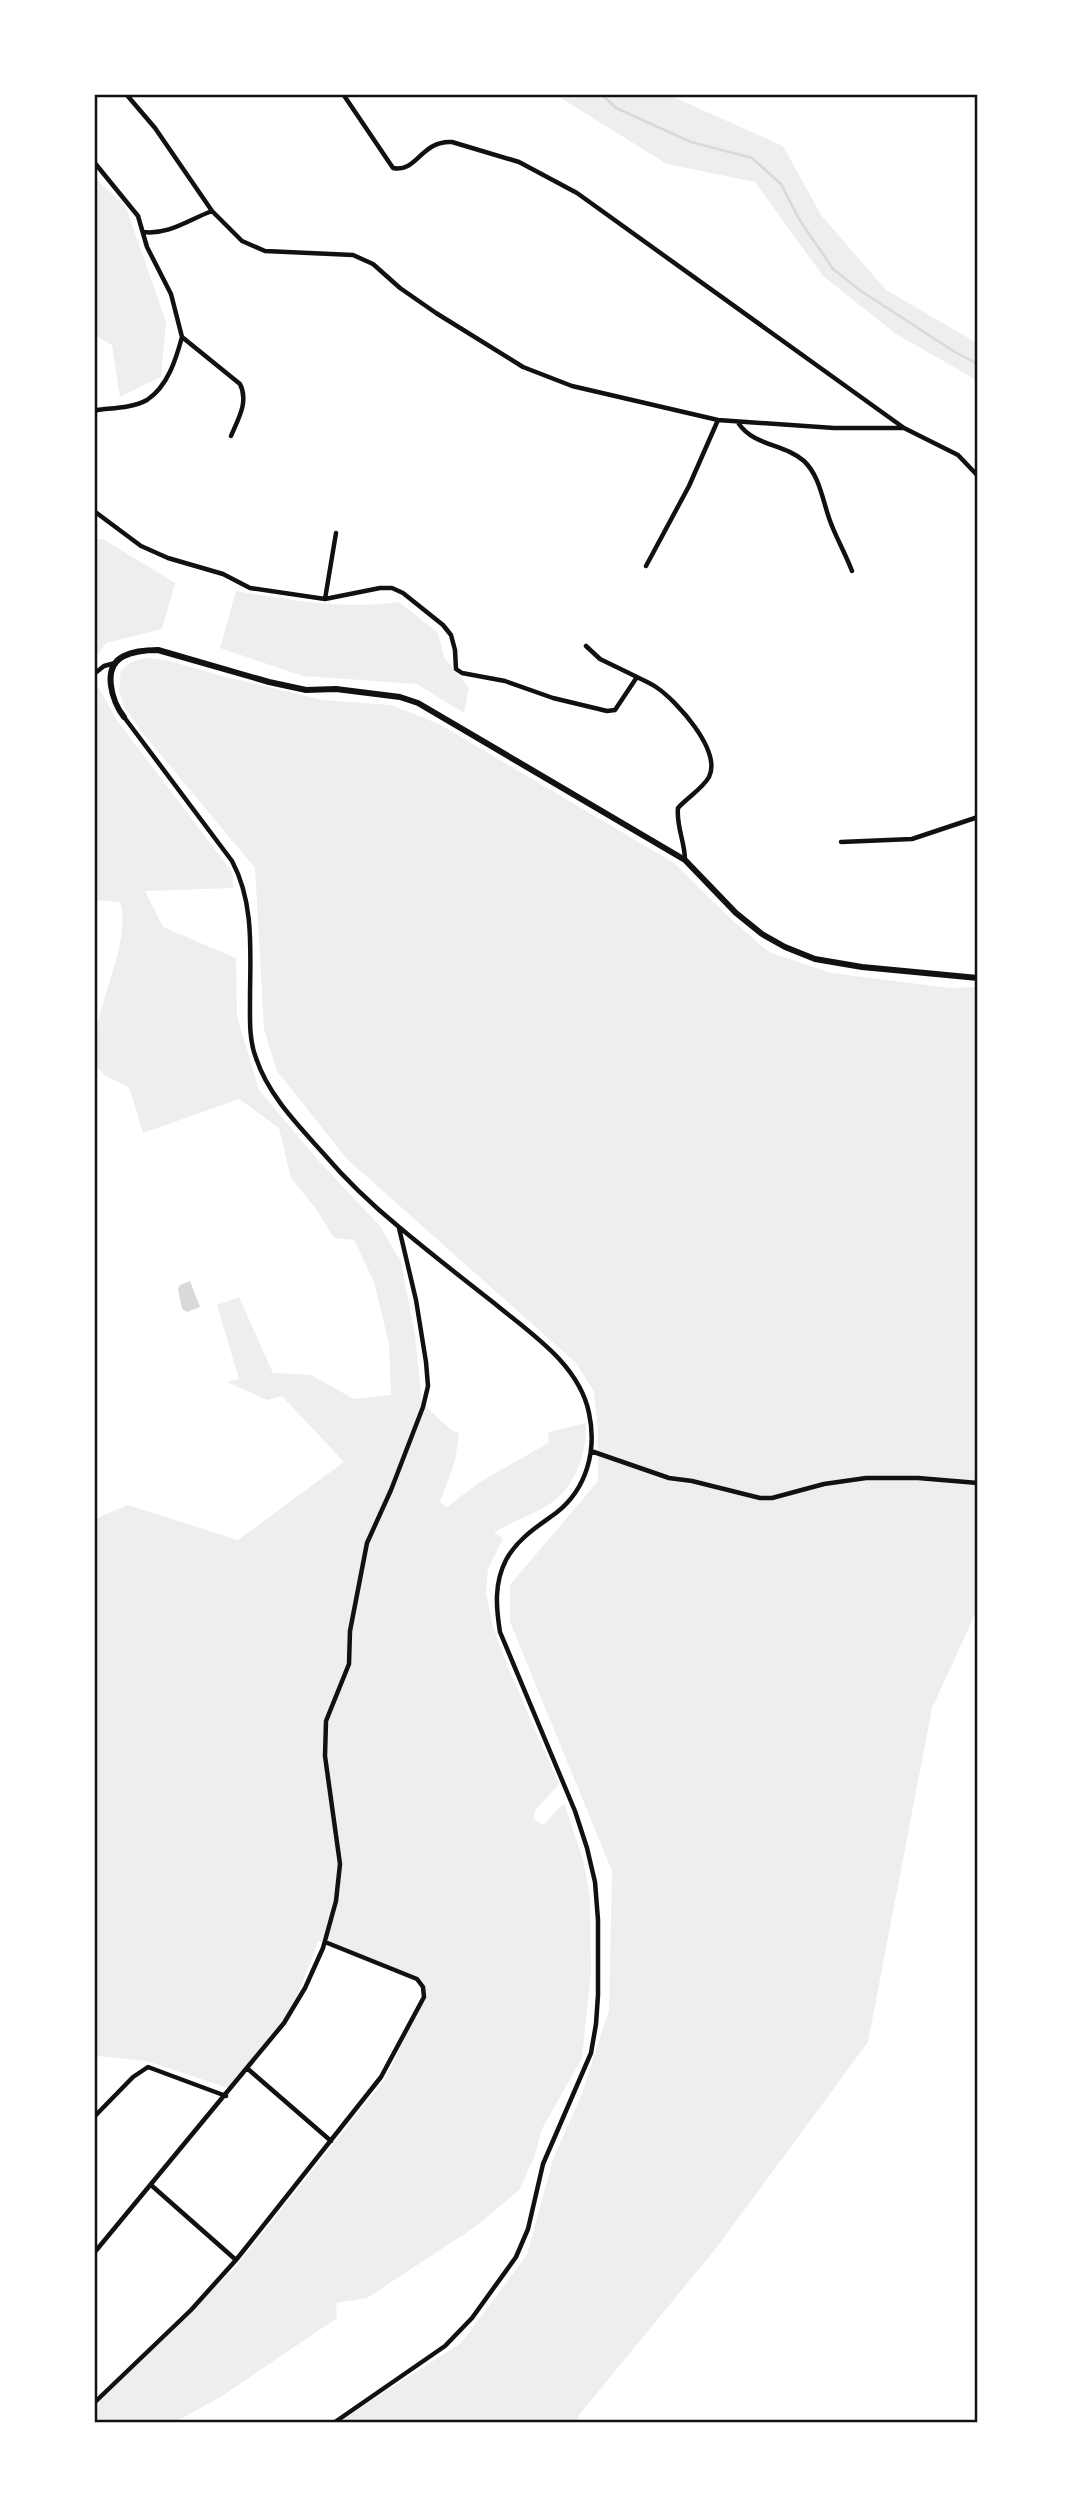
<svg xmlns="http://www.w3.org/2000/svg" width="1072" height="2517" font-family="Mulish,sans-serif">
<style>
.green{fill:#eee}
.water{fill:#d9d9d9}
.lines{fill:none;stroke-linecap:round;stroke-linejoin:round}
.stream{stroke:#d9d9d9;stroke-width:2.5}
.minor{stroke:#111;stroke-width:4.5}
.tertiary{stroke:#111;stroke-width:6}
.neatline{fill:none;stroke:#111;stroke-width:2.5}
</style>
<rect width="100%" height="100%" fill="#fff"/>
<path class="green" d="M556,95H669L783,146L821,215L886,290L977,343V380L896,334L823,276L755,182L667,164Z
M94,177L126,207L166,322L161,377L120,397L112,345L95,335Z
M95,539H103L175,583L162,629L106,643L95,658Z
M236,591C290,600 345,610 399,602L438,633L444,657L469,688L464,713L417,684L303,676L220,648Z
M146,658L166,660L222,676L323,700L391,705L439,724L674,863L732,920L769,952L831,973L950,988L977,987V1610L932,1708L868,2042L717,2247L579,2415L576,2422H338L461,2343L527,2255L553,2159L581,2096L609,2010L612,1871L510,1622V1585L598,1481V1428L594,1392L576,1363L347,1159L277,1071L264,1029L255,868L141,731L124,706L119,691L121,670L131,662Z
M99,688L116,719L232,872L233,888L145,891L163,927L236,958L237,1016L259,1090L317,1159L380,1226L401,1262L415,1335L422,1403L451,1430L459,1433L455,1461L440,1502L447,1507L480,1482L548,1443L549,1432L586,1423C587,1453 575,1489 548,1505C531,1516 511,1521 494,1533L503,1538L488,1569L486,1593L493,1627L510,1672L559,1784L535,1811L534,1819L543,1825L564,1803L583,1859L590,1897L591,1973L582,2058L542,2129L534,2158L519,2190L475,2227L367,2298L336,2303L337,2318L219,2398L178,2420V2422H95L94,2400L233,2270L386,2078L424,1997L423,1987L417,1979L318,1941L294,2006L228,2088L147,2061L97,2056L95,2058V1519L128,1505L238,1540L344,1462L282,1396L267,1400L227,1382L239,1379L217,1305L239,1297L273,1373L311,1375L354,1399L391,1395L389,1344L374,1282L354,1240L334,1238L316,1209L291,1178L279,1128L239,1099L143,1133L129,1087C119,1082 102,1076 97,1067C79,1037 135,945 120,902L95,900L94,690Z"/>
<path class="water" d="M190,1281L200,1307L187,1312L182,1309L178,1289L180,1285Z"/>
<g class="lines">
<path class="stream" d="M601,94L616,108L691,142L752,158L781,184L799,219L833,269L861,291L955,352L978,364"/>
<path class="minor" d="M126,94L155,128L212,211L242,241L265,251L353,255L373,264L400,288L436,313L523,367L572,386L718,420L834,428H904
M343,94L393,168C417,173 421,140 452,142L519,162L577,193L904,428L958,455L978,476
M94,162L138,216L147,247L171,294L182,337L240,384C249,402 238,419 231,436
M143,232C169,235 188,220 212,211
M94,413L97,410C112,408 133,408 147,400C168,386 176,359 182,337
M739,424C754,446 785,444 804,461C821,477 823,505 832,526C838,541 846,555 852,571
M94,511L141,546L168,558L223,574L250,588L325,599L380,588H392L403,593L443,625L451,635L455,650L456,669L462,673L505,681L553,698L607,711L615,710L637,677C643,680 650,683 656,687C677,701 722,751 709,777C703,788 686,799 678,808C676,826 685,842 685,860
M646,566L689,486L718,420
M325,599L336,533
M586,646L600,659L637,677
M94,674L104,666L115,663
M124,717L232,861C255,904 250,953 250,1001C250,1020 249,1040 256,1058C268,1095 298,1125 323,1153C346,1180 371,1204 399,1227C430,1253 462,1278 494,1303C530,1333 579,1364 589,1413C597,1450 587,1489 556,1513C538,1526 517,1539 506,1560C494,1583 496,1607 500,1632L575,1811L587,1848L595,1882L598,1920V1995L596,2024L591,2053L543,2164L528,2229L516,2257L472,2318L445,2346L335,2422
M841,842L912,839L978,817
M591,1451L669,1478L692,1481L760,1498H772L824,1484L866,1478H918L978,1483
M248,2069L331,2141
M94,2117L133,2077L148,2067L226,2096
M151,2185L236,2260
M94,2253L284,2023L305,1988L323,1948L336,1901L340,1864L325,1756L326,1721L349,1664L350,1631L367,1543L391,1490L423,1407L428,1386L426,1362L416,1300L399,1228
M94,2403L191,2310L236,2260L381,2077L424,1997L423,1987L417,1979L325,1942"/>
<path class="tertiary" d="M124,717C112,702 101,667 124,656C134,651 147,650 158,650L269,682L306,690L336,689L400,697L418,703L685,860L736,913L762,934L785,947L815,959L862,967L978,978"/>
</g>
<rect width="1072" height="2517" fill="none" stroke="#ffffff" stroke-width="192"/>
<rect x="96" y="96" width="880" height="2325" class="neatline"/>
</svg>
